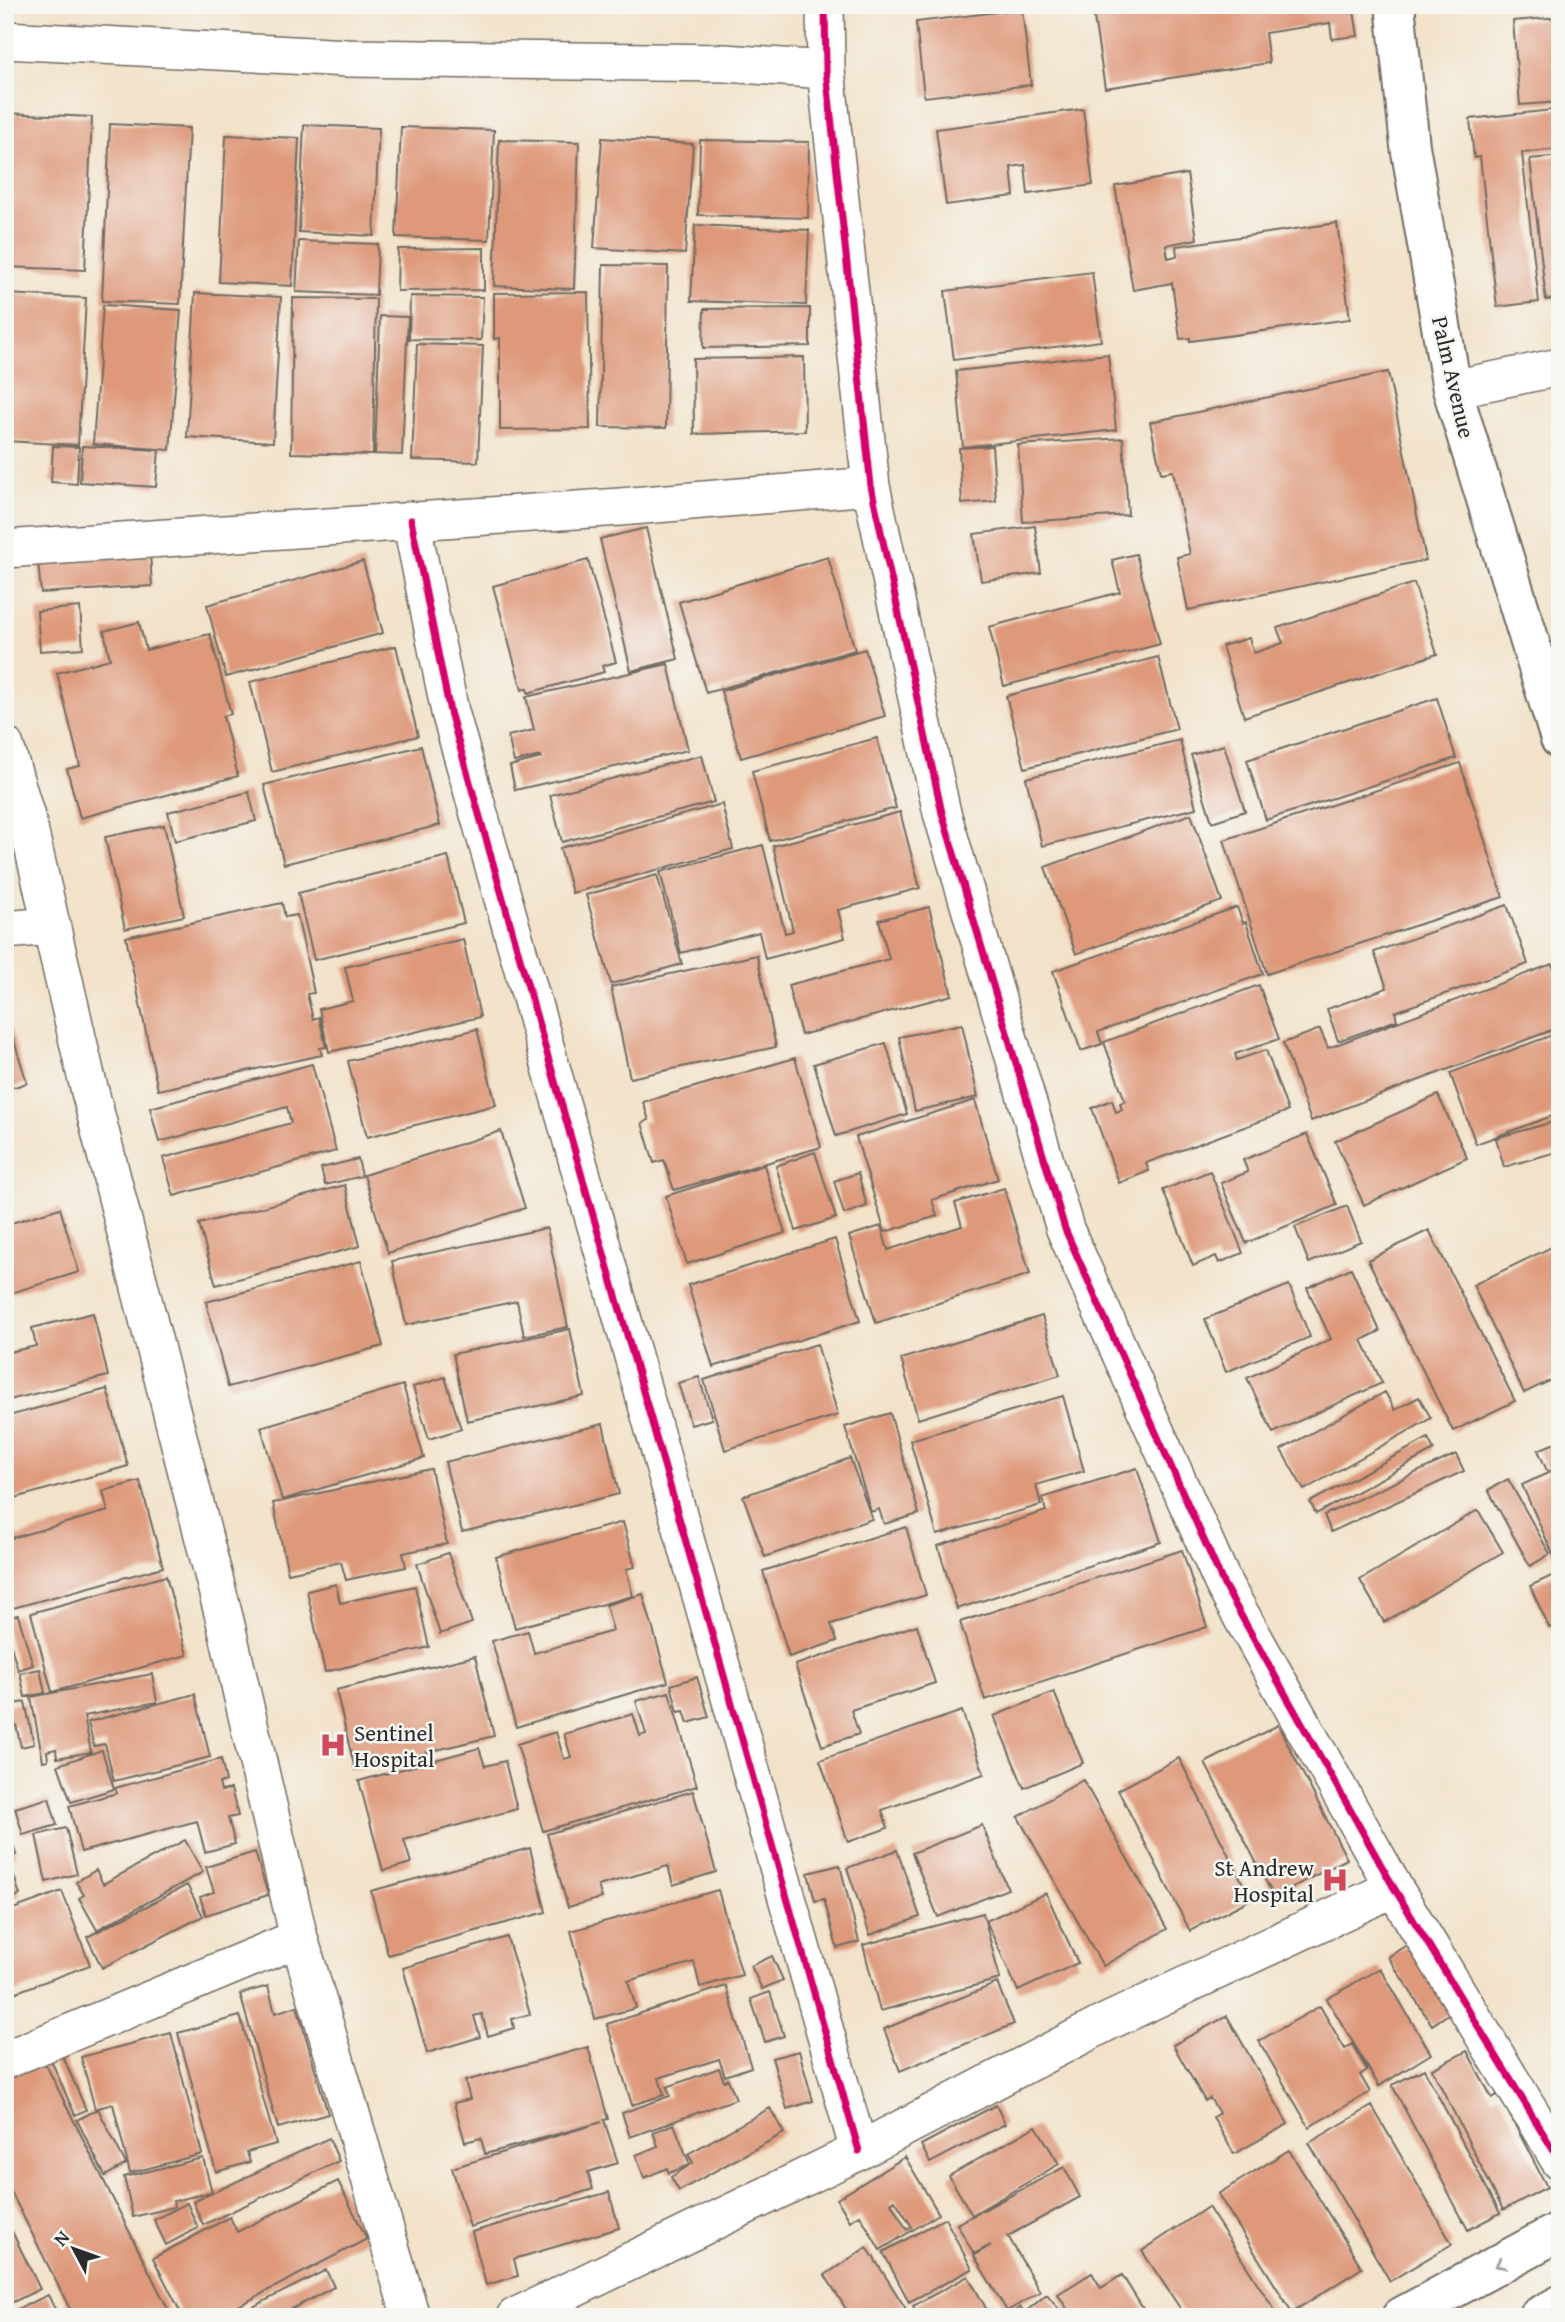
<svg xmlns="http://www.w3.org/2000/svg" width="1565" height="2322" font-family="'Gentium Book Plus',serif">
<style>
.building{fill:#de997a;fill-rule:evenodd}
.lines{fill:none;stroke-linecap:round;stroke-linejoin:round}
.minor-casing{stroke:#716b62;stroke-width:40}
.tertiary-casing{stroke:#716b62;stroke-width:42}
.primary-casing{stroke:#716b62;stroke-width:42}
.minor{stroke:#fff;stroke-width:37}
.tertiary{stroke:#fff;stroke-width:38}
.primary{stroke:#fff;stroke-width:38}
.cycleway-casing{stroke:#f6f6f2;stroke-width:11}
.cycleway{stroke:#d6006c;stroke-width:7}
.oneway{stroke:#a0a0a0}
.labels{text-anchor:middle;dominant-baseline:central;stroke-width:5;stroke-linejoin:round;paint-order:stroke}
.street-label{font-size:23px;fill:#2b2b2b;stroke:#f6f6f2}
.poi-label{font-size:23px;fill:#2b2b2b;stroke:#f6f6f2;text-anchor:start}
</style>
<rect width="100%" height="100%" fill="#f6f6f2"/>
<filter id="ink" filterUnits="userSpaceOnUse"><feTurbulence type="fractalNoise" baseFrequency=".0143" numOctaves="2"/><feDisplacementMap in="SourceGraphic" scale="14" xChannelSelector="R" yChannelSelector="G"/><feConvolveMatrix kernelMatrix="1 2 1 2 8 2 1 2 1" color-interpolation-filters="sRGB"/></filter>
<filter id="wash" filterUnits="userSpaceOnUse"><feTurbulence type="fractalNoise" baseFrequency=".00686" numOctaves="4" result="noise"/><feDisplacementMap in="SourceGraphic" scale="28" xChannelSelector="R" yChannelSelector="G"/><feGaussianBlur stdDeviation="1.57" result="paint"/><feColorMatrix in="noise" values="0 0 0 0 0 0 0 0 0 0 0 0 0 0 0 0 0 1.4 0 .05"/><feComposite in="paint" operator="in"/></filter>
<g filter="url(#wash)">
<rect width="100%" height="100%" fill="#f2e2c9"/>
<g id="blocks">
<path class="building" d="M604,5H630V9L604,7Z
M1092,5H1353L1358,36L1332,39L1330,23L1265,33L1269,63L1105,88Z
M1022,9L1031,85L924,97L916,22Z
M1560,17V102L1520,105L1513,21Z
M1083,109L1093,185L1028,194L1025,165L1011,167L1014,196L946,205L936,129Z
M1560,109V149L1522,153L1539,302L1497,307L1480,157L1474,158L1470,119Z
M5,113L92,117L85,270L5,267Z
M110,124L189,128L180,304L102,301Z
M304,125L379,128L374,236L299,232Z
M401,127L494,130L489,240L396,237Z
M226,135L299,138L292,286L219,282Z
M602,138L693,144L685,254L594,248Z
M499,140L579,142L574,289L494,286Z
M700,140L809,142L808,218L698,215Z
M1560,156V298L1546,300L1530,159Z
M1187,174L1197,239L1166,245L1168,258L1177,256L1176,246L1337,223L1350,319L1190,341V338L1180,339L1172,283L1133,290L1115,186Z
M695,225L809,230L806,305L691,301Z
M299,241L378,244L376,295L296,292Z
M484,248V290L397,291L398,249Z
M603,265L668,266L666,428L600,427Z
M1092,272L1101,341L954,360L945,291Z
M588,292L590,429L500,430V338L494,339V293Z
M195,293L281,297L273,442L187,437Z
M5,294L86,298L78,445L5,441Z
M410,296L483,297L481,340L409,339Z
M293,298L376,299L373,455L291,453Z
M103,305L181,310L170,450L93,444Z
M810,308V346L703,348L704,309Z
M380,316L408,317L402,455L375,454Z
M417,344L483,346L478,462L412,460Z
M1108,354L1116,430L963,447L956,371Z
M804,357L805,431L694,434L693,359Z
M1388,372L1426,560L1188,610L1177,557L1190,554L1173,471L1161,473L1150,422Z
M1123,438L1128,515L1023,522L1018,445Z
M53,446L79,447L77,484L51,482Z
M82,446L159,450L156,487L80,482Z
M992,446L996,501L962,504L959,448Z
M1035,526L1041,573L981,581L974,534Z
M646,528L678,659L631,671L600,539Z
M150,553L152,586L41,593L38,561Z
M1136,554L1160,644L1004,686L989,627L1120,592L1112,560Z
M828,557L855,650L706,693L679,602Z
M588,560L616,662L602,666L604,672L528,693L527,688L522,690L493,586Z
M363,561L383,633L226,677L207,605Z
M1414,583L1437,654L1244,717L1222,646L1249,638L1254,653L1283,643L1277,628Z
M80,607L83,648L40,651L37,611Z
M139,622L146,650L210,634L231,714L223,716L238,776L80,818L67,769L80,766L57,673L110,659L104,631Z
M396,646L418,736L272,772L250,682Z
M865,649L885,716L741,758L721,691Z
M1158,657L1177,729L1025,768L1006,696Z
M668,664L688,750L515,790L510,766L541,758V756L514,762L508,736L534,730L526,697Z
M1437,698L1456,758L1266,820L1247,760Z
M877,738L896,808L770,841L752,771Z
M1180,740L1196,808L1042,846L1026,778Z
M1224,745L1245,811L1212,822L1191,755Z
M421,746L440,825L284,864L264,785Z
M702,755L714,802L562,842L550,795Z
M1460,763L1503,897L1267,974L1224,840Z
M249,792L256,821L175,841L168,812Z
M722,804L733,849L572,893L560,848Z
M900,812L920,888L838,910L845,938L765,959L759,932L681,953L660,872L763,845L785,933L793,931L773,846Z
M1191,814L1222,901L1076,954L1045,867Z
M164,825L184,916L125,929L105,837Z
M448,856L464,923L314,960L298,893Z
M657,875L682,964L611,984L586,895Z
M282,903L285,917L297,915L314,993L307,994L313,1019L319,1017L326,1047L320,1048L322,1055L158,1090L126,937Z
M1507,905L1528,964L1395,1012L1397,1020L1338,1041L1327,1009L1387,988L1374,952Z
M929,907L952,995L801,1035L788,985L889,959L879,920Z
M1237,907L1243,923L1246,922L1263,974L1098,1032L1102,1044L1081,1051L1053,971Z
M463,939L480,1017L329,1052L319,1009L353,1001L345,967Z
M757,955L776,1047L630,1078L611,987Z
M1552,964L1560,985V1027L1311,1121L1283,1043L1320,1029L1328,1048Z
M1259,985L1279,1039L1235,1054L1237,1060L1266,1050L1288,1111L1146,1163L1149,1171L1119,1183L1092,1108L1112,1100L1116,1112L1122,1110L1120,1103L1125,1101L1104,1042Z
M5,1011L27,1083L5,1090Z
M962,1024L978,1097L915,1111L899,1037Z
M477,1029L496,1105L367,1137L348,1061Z
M1558,1033L1560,1039V1113L1476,1144L1450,1073Z
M886,1043L907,1114L836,1136L814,1064Z
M795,1058L821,1147L674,1190L664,1160L654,1163L642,1123L649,1120L643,1102Z
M312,1064L336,1151L174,1196L163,1158L291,1123L287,1107L159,1142L150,1108Z
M1438,1095L1467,1158L1364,1205L1335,1141Z
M975,1100L998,1179L932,1200L937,1216L885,1232L856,1137Z
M1560,1120V1151L1504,1167L1496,1138Z
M501,1131L525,1208L388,1253L364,1175Z
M1307,1134L1337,1205L1246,1243L1221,1183L1248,1172L1243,1160Z
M815,1152L836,1218L796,1231L776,1166Z
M358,1159L362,1176L325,1185L321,1168Z
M764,1165L785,1233L687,1264L666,1196Z
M1210,1171L1243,1253L1219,1263L1216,1256L1193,1266L1163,1190Z
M858,1173L867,1206L844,1214L834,1181Z
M345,1185L360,1246L216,1285L199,1224Z
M1004,1188L1030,1274L876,1323L849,1236L881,1226L888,1250L962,1226L955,1203Z
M1347,1206L1361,1241L1309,1263L1295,1227Z
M60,1208L79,1272L5,1295V1225Z
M547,1228L568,1327L524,1336L517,1301L406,1325L392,1261Z
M1429,1230L1515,1401L1453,1431L1368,1260Z
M835,1239L860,1321L713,1367L688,1285Z
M1560,1243V1376L1524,1393L1473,1285Z
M361,1261L383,1346L228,1387L206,1302Z
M1351,1268L1380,1331L1362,1340L1382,1383L1273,1433L1247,1378L1331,1339L1307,1288Z
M1289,1285L1310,1337L1226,1372L1205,1319Z
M93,1313L108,1376L5,1401V1343L9,1352L36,1346L32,1328Z
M1042,1316L1060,1375L918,1419L901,1359Z
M570,1329L584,1396L467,1421L453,1354Z
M817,1344L838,1415L725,1450L704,1380Z
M445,1377L461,1429L429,1439L413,1387Z
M699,1377L712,1419L691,1425L678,1383Z
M403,1385L424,1458L282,1500L261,1427Z
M107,1389L128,1466L5,1501V1417Z
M1385,1392L1395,1410L1419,1397L1431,1418L1304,1490L1281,1450Z
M1063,1396L1084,1471L1036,1485L1041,1505L937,1535L910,1440Z
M890,1413L919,1514L884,1524L879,1509L871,1512L845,1427Z
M603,1424L619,1494L462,1532L445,1462Z
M1428,1438L1434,1450L1316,1514L1310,1502Z
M1560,1441V1467L1550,1471L1560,1492V1557L1555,1559L1522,1485L1548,1473L1538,1450Z
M1456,1454L1464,1471L1331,1532L1324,1515Z
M850,1458L872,1519L765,1557L743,1496Z
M1137,1468L1161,1542L957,1609L938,1546L1046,1511L1042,1498Z
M431,1469L447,1544L403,1553L406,1567L346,1580L341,1562L288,1573L273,1503Z
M1508,1479L1550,1554L1530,1566L1488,1490Z
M140,1481L163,1567L13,1608L5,1580V1540L108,1511L103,1491Z
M1478,1510L1503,1552L1384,1622L1360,1580Z
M623,1522L635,1567L626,1569L633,1596L515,1628L496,1557Z
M906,1527L926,1595L831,1624L837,1641L789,1657L763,1571Z
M1182,1550L1207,1627L985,1700L960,1622Z
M448,1553L472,1623L440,1634L417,1564Z
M1560,1572V1623L1549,1628L1530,1586Z
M166,1576L187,1655L52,1692L31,1613Z
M336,1584L340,1603L415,1586L429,1647L325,1672L307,1591Z
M643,1594L668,1682L516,1727L492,1641L528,1631L534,1653L613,1631L606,1605Z
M18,1615L33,1665L18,1670L5,1626V1618Z
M917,1625L935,1683L851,1710L859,1734L822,1746L795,1665Z
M475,1656L494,1736L355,1770L336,1690Z
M5,1659H8L11,1674L5,1676Z
M40,1669L45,1693L25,1697L20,1673Z
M152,1674L157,1702L84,1716L91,1752L57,1758L56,1749L47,1751L48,1760L43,1761L31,1697Z
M697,1677L709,1717L688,1723L684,1711L678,1712L671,1685Z
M669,1692L697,1786L543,1831L517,1744L556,1732L564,1759L571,1757L564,1734L633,1714L640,1736L646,1734L636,1701Z
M1054,1692L1083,1763L1024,1788L994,1716Z
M195,1694L210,1757L114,1781L105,1744L94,1746L88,1722Z
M25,1702L34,1744L21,1747L16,1725L5,1727V1706Z
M962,1711L984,1774L882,1810L888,1828L848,1842L820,1760Z
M1278,1725L1347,1859L1274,1897L1205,1763Z
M479,1748L485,1766L505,1761L517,1809L404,1840L411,1863L383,1871L359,1781Z
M102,1750L114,1789L71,1802L58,1765Z
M1179,1758L1251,1899L1190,1931L1118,1790Z
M221,1759L226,1781L219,1783L221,1791L231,1789L238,1816L228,1818L235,1844L205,1852L197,1821L81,1852L69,1806L117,1793L115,1788Z
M1083,1780L1167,1929L1103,1966L1018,1817Z
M693,1791L716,1872L673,1885L668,1866L598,1886L602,1898L568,1907L547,1834Z
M49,1798L57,1825L23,1835L15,1808Z
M5,1817L16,1855L5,1858Z
M982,1825L1008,1889L938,1917L912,1853Z
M66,1828L77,1874L46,1882L36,1835Z
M185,1840L203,1872L97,1930L79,1898L84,1895L76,1882L96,1870L103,1884Z
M530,1848L546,1912L388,1955L371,1891Z
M897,1850L920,1917L870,1935L847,1868Z
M255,1852L268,1895L206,1915L200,1897L214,1892L206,1867Z
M9,1860L20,1895L5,1900V1861Z
M840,1865L859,1942L837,1948L824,1899L815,1901L808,1873Z
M187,1885L203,1916L102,1968L87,1937Z
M718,1890L742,1975L700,1987L694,1962L628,1981L636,2008L595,2019L571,1931Z
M62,1891L90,1965L14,1993L5,1970V1912Z
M1046,1893L1078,1963L1018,1991L986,1921Z
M983,1913L1000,1979L880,2011L863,1945Z
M507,1937L530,2014L512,2019L514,2028L488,2036L482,2014L474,2016L480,2037L427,2053L403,1968Z
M1416,1939L1460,2006L1432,2025L1388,1957Z
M772,1956L783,1980L762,1989L751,1966Z
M1380,1968L1431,2054L1379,2086L1327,1999Z
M997,1983L1014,2024L900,2071L884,2029Z
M268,1986L275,2013L297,2006L328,2114L278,2128L240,1994Z
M726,1986L751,2067L725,2076L719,2059L659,2078L664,2095L632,2105L607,2024Z
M770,1992L784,2036L765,2042L751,1999Z
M1320,2006L1345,2049L1352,2044L1367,2070L1360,2075L1370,2092L1309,2127L1259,2041Z
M240,2016L276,2144L247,2152L250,2162L216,2172L178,2033Z
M1227,2016L1288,2124L1234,2154L1213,2117L1219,2113L1210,2098L1205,2101L1173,2045Z
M171,2033L202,2154L130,2173L113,2104L95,2109L81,2057Z
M588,2047L608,2119L604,2120L618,2163L588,2172L593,2189L470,2227L452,2168L602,2122L485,2154L481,2138L465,2142L454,2103L470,2099L465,2081Z
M799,2051L813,2101L787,2109L772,2058Z
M1467,2051L1492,2098L1499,2094L1547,2187L1503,2210L1432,2069Z
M62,2054L86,2110L75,2115L51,2060Z
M43,2059L172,2317H74L5,2180V2078Z
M719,2068L724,2081L728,2079L736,2099L630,2137L622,2113L670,2096L667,2087Z
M1424,2069L1500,2213L1468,2230L1392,2085Z
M996,2105L1005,2124L930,2163L921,2145Z
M1372,2106L1452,2244L1390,2281L1309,2143Z
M770,2108L784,2133L679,2191L671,2177L693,2163L688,2154Z
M98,2109L126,2164L105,2176L77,2120Z
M674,2124L690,2165L669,2173L667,2168L644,2178L636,2155L658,2146L653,2132Z
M1036,2126L1059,2164L972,2215L949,2176Z
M329,2138L339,2161L203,2225L193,2202Z
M1289,2150L1362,2268L1292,2312L1218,2194Z
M905,2157L939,2214L880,2250L860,2215L850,2221L837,2199ZM895,2200L912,2227L907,2230L891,2203Z
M203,2158L212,2192L173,2201L174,2207L133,2217L124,2177Z
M1064,2167L1080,2197L1008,2236L1040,2292L1007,2311L974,2256L991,2245L974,2254L957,2224Z
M338,2181L367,2239L217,2317H183L153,2258L230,2217L237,2232Z
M609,2192L619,2228L514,2259L518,2276L486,2285L472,2232Z
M187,2203L198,2228L166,2245L154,2220Z
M1208,2207L1278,2315L1276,2317H1186L1142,2251Z
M5,2217L40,2289L5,2306Z
M945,2218L972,2269L909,2302L883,2252Z
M867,2247L911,2317H851L825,2275Z
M326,2270L334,2287L277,2317H233Z
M1092,2273L1101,2288L1122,2275L1148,2317H1072L1058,2294Z
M968,2276L991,2317H919L913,2306Z
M1047,2294L1065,2317H1008L1020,2307L1024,2313Z
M48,2295L59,2317H5V2315Z"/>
</g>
</g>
<g filter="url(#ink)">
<use href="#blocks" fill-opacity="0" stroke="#716b62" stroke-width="2"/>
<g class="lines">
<defs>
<path id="minor" d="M825,5L826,70L871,486L942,813L1065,1229L1224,1585L1394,1888L1560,2161
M5,40L348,58L725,63L826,70
M1452,389L1560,367
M411,520L450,712L859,2151
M5,549L620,507L871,486
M5,746L27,820L86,1076L225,1621L299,1938L411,2317
M5,930L51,926
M5,2060L299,1938
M515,2317L859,2151L1109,2021L1394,1888"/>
<path id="tertiary" d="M1395,5L1410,146L1452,389L1560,739"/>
<path id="primary" d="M1401,2317L1560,2231
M1538,2317L1560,2305"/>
</defs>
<use href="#minor" class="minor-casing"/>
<use href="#tertiary" class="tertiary-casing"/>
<use href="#primary" class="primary-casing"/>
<use href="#minor" class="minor"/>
<use href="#tertiary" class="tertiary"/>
<use href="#primary" class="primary"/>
<defs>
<path id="cycleway" d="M825,5L826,70L871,486L942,813L1065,1229L1224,1585L1394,1888L1560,2161
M411,520L450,712L859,2151"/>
</defs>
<use href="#cycleway" class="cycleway-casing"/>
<use href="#cycleway" class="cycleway"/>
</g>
<defs><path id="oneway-chevron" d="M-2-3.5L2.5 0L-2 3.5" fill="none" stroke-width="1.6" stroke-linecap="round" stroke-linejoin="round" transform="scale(1.75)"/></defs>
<use class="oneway" href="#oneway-chevron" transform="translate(1500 2264) rotate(152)"/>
</g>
<defs>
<symbol id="hospital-bare" viewBox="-9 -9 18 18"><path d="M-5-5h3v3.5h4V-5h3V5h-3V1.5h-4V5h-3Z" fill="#d1495b" stroke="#f6f6f2" stroke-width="2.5" paint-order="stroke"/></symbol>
</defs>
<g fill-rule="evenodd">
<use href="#hospital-bare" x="314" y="1726" width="38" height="38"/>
<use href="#hospital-bare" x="1316" y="1861" width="38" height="38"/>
</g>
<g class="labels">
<g class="street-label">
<text transform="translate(1454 377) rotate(77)">Palm Avenue</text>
</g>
<g class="poi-label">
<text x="354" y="1732">Sentinel<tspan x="354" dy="26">Hospital</tspan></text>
<text x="1314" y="1867" text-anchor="end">St Andrew<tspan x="1314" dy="26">Hospital</tspan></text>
</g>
</g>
<rect width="1565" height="2322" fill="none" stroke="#f6f6f2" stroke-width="28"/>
<g transform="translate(74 2249) rotate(311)" stroke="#f6f6f2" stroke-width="5" paint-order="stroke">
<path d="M0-5L12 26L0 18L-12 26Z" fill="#2b2b2b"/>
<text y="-10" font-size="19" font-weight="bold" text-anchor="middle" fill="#2b2b2b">N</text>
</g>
</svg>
